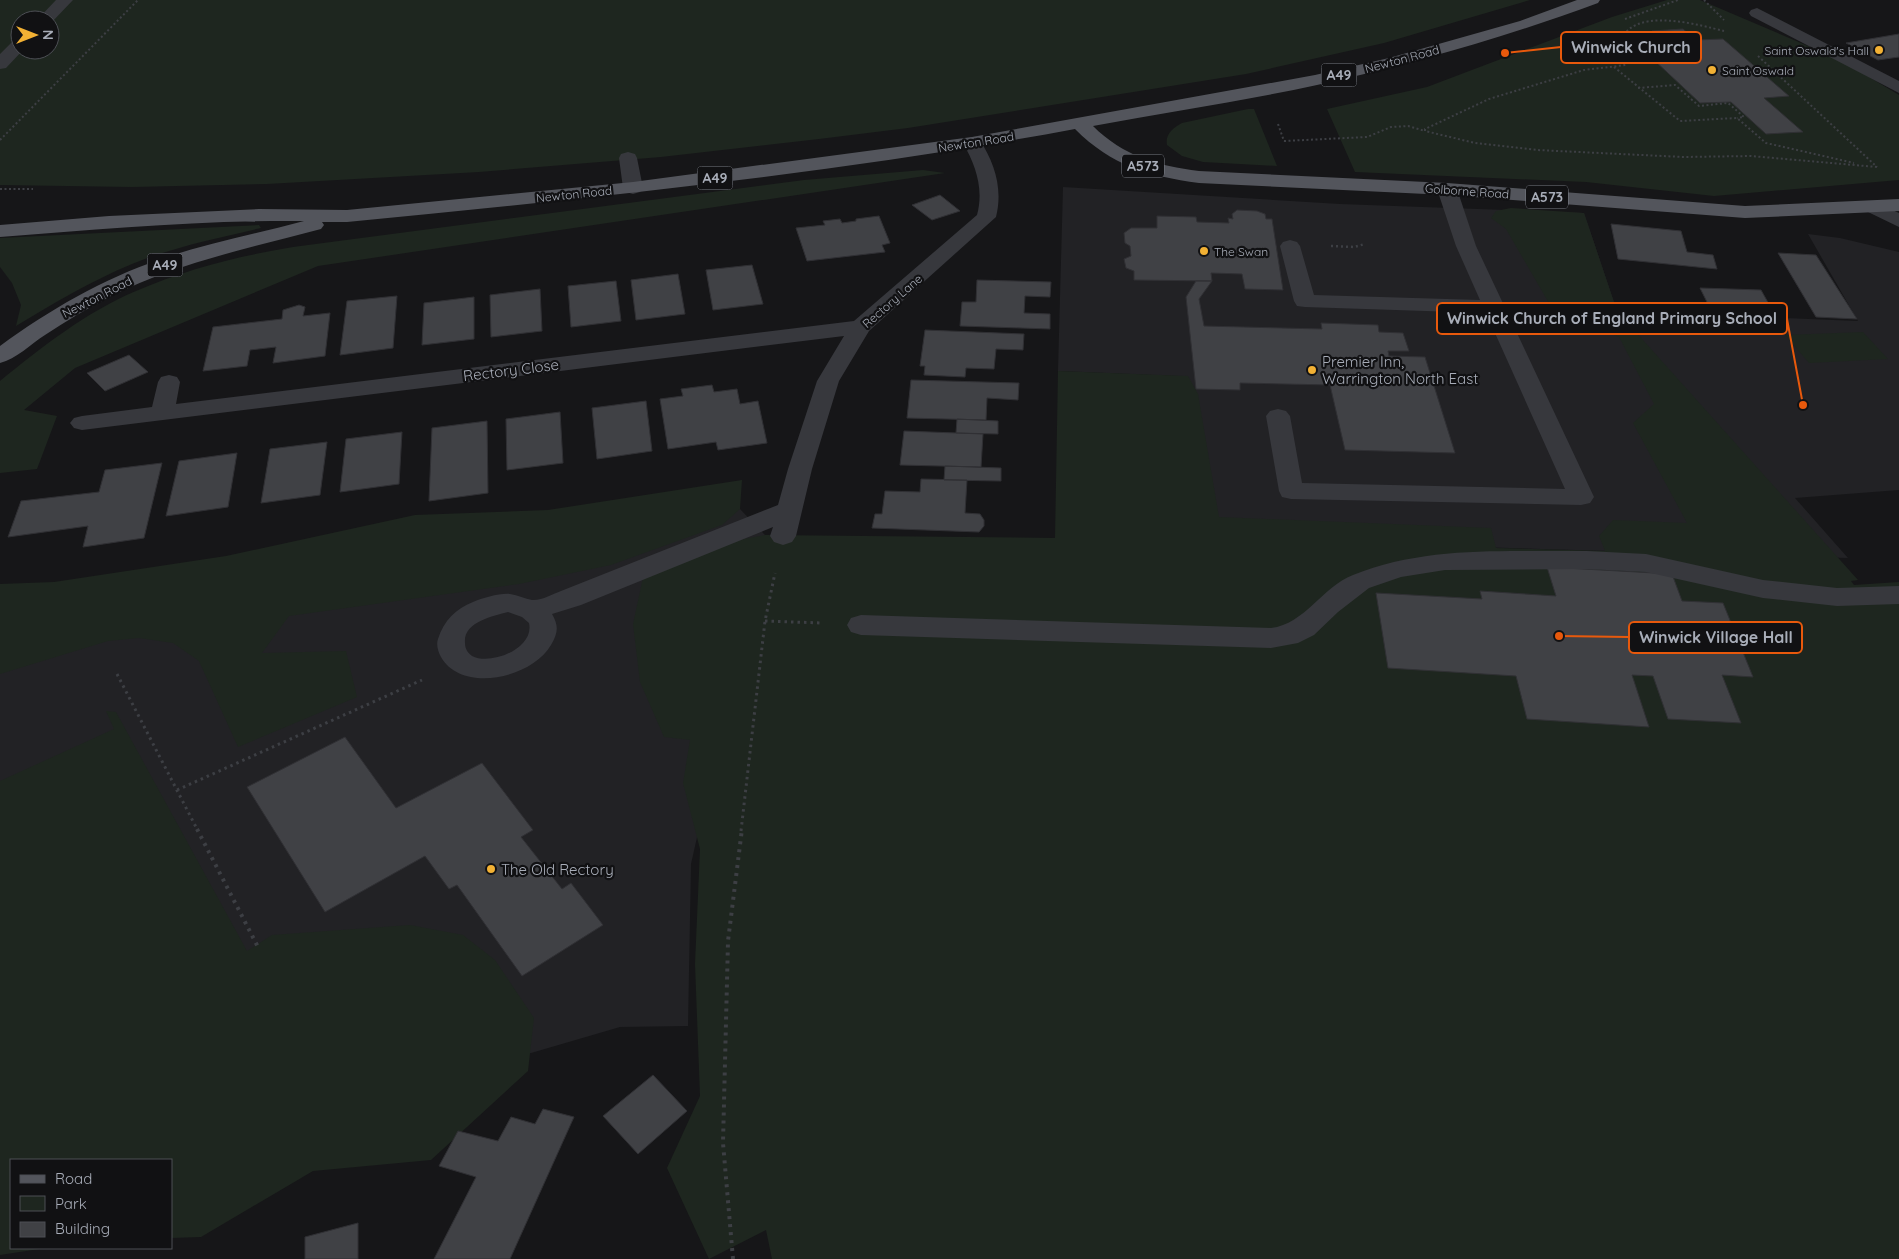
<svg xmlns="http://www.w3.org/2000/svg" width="1899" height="1259" font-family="Quicksand,sans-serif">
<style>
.built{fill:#222225}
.green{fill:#1e261f;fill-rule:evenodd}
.building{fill:#404145;stroke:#303034}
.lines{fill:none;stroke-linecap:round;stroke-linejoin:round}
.path-far3{stroke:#3d3f44;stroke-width:2;stroke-dasharray:2 2.5;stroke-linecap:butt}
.path-far2{stroke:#3d3f44;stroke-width:2.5;stroke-dasharray:2 3;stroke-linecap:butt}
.path-far1{stroke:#3d3f44;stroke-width:3;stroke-dasharray:2.5 4;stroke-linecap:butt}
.path{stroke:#3d3f44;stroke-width:4;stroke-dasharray:3 5;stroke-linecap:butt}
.minor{fill:#37383d;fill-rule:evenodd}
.major{fill:#53555c;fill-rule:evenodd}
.poi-dot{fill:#f2b134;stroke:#111113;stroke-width:2}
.labels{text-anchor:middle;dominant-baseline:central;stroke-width:4.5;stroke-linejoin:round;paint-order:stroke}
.far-poi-label{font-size:12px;fill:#a8adb8;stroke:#111113;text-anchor:start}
.far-street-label{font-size:12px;fill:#a8adb8;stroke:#111113}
.shield{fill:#111113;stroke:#7b7e86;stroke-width:1}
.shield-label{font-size:14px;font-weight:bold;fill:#a8adb8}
.poi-label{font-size:15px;fill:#a8adb8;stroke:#111113;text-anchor:start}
.street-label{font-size:15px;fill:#a8adb8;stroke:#111113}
.leader{fill:none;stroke:#e8590c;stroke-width:2}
.callout-dot{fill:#e8590c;stroke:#111113;stroke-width:2}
.callout{fill:#111113;stroke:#e8590c;stroke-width:2}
.callout-label{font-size:16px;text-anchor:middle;font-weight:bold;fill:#a8adb8}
</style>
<rect width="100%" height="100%" fill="#161618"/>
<path class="built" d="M1063,187L1340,204L1584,213L1617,311L1858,321L1808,234L1840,238L1899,252V490L1795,498L1848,558L1201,539L1178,376L1058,371Z
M740,509L765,535L691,864L688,1026L620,1027L165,1160H11L0,1209V618Z"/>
<path class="green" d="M0,0H1530L1384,43L1246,74L908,128L819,139L661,157L479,172L267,184L132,187L0,185ZM20,20H50V50H20Z
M1667,0H1700L1815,49L1859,71L1899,95V180L1714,196L1586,182L1355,172L1327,109L1427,87L1612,17Z
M1248,109H1254L1277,166L1203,162L1182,156L1167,145C1165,134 1173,128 1182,123Z
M923,170L945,173L318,266L75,368L24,410L57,416L37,469L0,473V381C42,347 86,312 136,291C187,269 239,256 293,247L804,180Z
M1511,208L1584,213L1617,311L1858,580L1851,581L1854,585L1899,582V1259H772L766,1230L709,1259L667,1168L700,1096L695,964L700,849L683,783L690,740L664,737L640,682L633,624L644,573L733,541L765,535L1055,538L1058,371L1188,376L1198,394L1219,517L1491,528L1496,548L1605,551L1599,536L1613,520L1687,523L1633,423L1654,404L1619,337L1550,305L1506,229L1491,218L1496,211Z
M259,225L261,228C218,238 173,247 132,264C91,281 54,303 16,326L21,305L12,283L0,267V238Z
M1863,332L1888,359L1809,363L1785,335Z
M742,480L740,509L722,525L611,565L519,584L289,616L262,653L346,651L357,697L238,747L199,661L173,643L139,638L108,641L0,674V584L54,582L226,556L415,515L548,510Z
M106,711L116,712L247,951L272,935L410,925L463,935L495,960L534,1018L528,1071L431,1160L313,1171L201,1237L171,1238V1160H11V1248H46L0,1255V781L114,729Z"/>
<path class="building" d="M1683,29L1696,40L1723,39L1789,96L1764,98L1803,132L1766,134L1731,102L1700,103L1637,44L1665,42L1652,31Z
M1899,34V57L1878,60L1846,43Z
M940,195L960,211L932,220L912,205Z
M1237,210L1257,211L1265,214L1266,219H1272L1283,290L1245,289L1242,274L1211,273L1212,281L1134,280V271L1126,268L1124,259L1131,256L1130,246L1125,243L1124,233L1131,228H1157V216L1196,217L1197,222L1229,223L1228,218L1233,219L1232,214Z
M879,216L890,243L882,245L885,252L807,261L796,228L825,225L823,221L840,219L842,223L856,221V219Z
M1611,224L1681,231L1687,252L1713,255L1717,269L1618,259Z
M1778,253L1816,255L1857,319L1816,317Z
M752,265L763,304L713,310L706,270Z
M678,274L685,314L636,320L631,280Z
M977,280L1051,282L1050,297L1025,296L1024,313L1050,314V329L960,326L962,302H976Z
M616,281L621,321L571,327L568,286Z
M1196,281H1212L1199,299L1204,326L1322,329L1321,323L1378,325L1379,332L1403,333L1409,351H1388L1389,356L1425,357L1455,453L1345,450L1330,385L1240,383V390L1196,389L1186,297Z
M1700,288L1761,290L1775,315L1712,312Z
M540,289L542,331L491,337L490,295Z
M397,296L393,348L340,355L347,301Z
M474,297V339L422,345L424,303Z
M299,305L305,307L303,316L330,313L325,356L273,363L276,347L250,350L247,366L203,371L213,327L282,319L283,310Z
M925,330L1024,334L1023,350L996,349L994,369L966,368L965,377L924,375L925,366H920Z
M129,355L148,372L105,391L87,373Z
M911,380L1019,383L1018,400L987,398L986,420L907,418Z
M712,385L714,392L737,389L740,404L758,401L767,443L718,450L716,442L668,449L660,399L683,396L681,389Z
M646,401L652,451L597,459L592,408Z
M560,412L563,463L507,470L506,419Z
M957,419L998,421V434L956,433Z
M487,421L488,493L429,501L432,428Z
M904,431L983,434L981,467L900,465Z
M402,432L399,484L340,492L346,439Z
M327,442L320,495L261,503L270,449Z
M237,453L228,507L166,516L179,461Z
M162,463L144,538L83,547L88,526L8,537L21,501L99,492L105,470Z
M945,466L1001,468V481L944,480Z
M921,479L967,480L965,513L980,514L984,520V526L979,532L872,528L875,514H882L885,491L920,492Z
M1547,567L1672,574L1682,601L1723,603L1753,677L1722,675L1741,723L1668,719L1653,676L1632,675L1649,727L1527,719L1516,676L1388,668L1376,593L1482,599L1480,591L1556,596Z
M345,737L396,808L482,763L533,830L521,837L562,889L571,883L603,925L522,976L457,885L449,889L425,856L325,912L247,787Z
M653,1075L687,1111L638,1154L603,1116Z
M543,1109L574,1117L510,1259H434L476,1177L439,1166L458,1131L498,1141L511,1117L535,1124Z
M358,1223V1259H305V1237Z"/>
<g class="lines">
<path class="path-far3" d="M1704,0L1724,20
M1625,19L1678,0
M1724,31C1699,25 1650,11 1628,30C1621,37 1617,46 1614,54L1626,65L1584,70L1489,99L1425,129V131L1475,143L1537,150L1683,157L1751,156L1877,167
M1758,56L1877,167
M1614,67L1680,121L1737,118L1766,143L1854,163
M1638,88L1675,85L1699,106L1728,103L1744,117L1737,118
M1278,124L1284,141
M0,140L138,0
M1284,141L1367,137L1391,127L1408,126L1425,131
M0,189H33"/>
<path class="path-far2" d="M1331,246L1354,247L1365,244"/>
<path class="path-far1" d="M765,621L822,623
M117,674L198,831
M177,790L422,680
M741,831L765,621L775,573"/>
<path class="path" d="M197,829L259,949
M733,1259L723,1143L728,941L742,829"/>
<path class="minor" d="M56,0H73L51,23L50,20H37Z
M1757,8L1899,81V93L1751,16L1749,13L1751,10Z
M20,39V50H23L6,68L0,69V54L14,40Z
M972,137L979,139C995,163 1003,189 996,217L869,331L839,381L812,469L796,536L792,542L783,545L774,542L770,536L773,527L581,605L552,614C559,626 558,633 551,645C532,678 462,694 441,657C438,652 436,644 438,639C444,620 456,609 473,602C483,598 500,593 510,594C518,595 525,599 532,600C541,601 553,594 561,591L778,505L788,469L817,381L844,336L82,430L74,428L70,423L74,418L82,416L152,407L158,382L161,377L169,375L177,377L180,382L176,404L854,321L977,215C984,189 976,166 963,143L965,139ZM508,612L522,617L529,623C535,648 491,666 472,656C468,653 465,649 465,643C463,622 493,616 508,612Z
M628,152L635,154L637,158L643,188L640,192L633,194L626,192L623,188L619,158L621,154Z
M1447,183L1454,185L1457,189L1476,246L1594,497L1590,503L1581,505L1291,499L1282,497L1279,491L1266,416L1270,411L1278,409L1286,411L1290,416L1302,483L1565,489L1486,313L1305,307L1297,306L1294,301L1280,246L1283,242L1290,240L1297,242L1300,246L1314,295L1480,300L1456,246L1437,189L1440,185Z
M1875,202L1899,213V227L1868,212L1865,208L1868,204Z
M1587,551L1646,554L1763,580L1837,588L1899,586V604L1837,606L1763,598L1646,572L1587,569L1445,570L1401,577L1369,588L1338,612L1314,635L1298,643L1271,648L861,635L851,632L847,625L851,618L861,615L1271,628C1305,624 1322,587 1353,575C1427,545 1508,552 1587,551Z"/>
<path class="major" d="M1577,0H1600L1598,3C1506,37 1412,64 1317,85C1243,101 1167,112 1093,126C1123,156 1158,166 1199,171L1447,183L1745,206L1899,199V211L1745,218L1447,195L1199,183C1148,176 1112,166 1075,129C834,174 591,198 347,222H322L324,225L321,229C249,248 178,263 111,296C88,308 66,321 45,335C31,344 16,359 0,363V346C49,310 103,279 161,259C207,243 256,234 304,221C203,220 101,229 0,237V225L109,216L259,209L347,210L633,182L972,137L1315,75L1389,58L1520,21Z"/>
</g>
<g class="poi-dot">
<circle cx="1879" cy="50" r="5"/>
<circle cx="1712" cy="70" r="5"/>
<circle cx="1204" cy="251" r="5"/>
<circle cx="1312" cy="370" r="5"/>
<circle cx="491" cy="869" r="5"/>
</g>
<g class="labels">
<g class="far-poi-label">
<text x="1869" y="50" text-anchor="end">Saint Oswald's Hall</text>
<text x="1722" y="70">Saint Oswald</text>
<text x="1214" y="251">The Swan</text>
</g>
<g class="far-street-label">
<text transform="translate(1402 59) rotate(-15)">Newton Road</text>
<text transform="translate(976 142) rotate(-9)">Newton Road</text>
<text transform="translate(1467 191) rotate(4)">Golborne Road</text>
<text transform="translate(574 194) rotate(-6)">Newton Road</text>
<text transform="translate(97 297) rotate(-27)">Newton Road</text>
<text transform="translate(892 301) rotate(-41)">Rectory Lane</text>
</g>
<g class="shield">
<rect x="1321.5" y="63.5" width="35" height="23" rx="4"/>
<rect x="1122" y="154.5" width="42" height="23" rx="4"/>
<rect x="697.5" y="166.5" width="35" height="23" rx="4"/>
<rect x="1526" y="185.5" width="42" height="23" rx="4"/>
<rect x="147.5" y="253.5" width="35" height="23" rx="4"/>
</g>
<g class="shield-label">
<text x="1339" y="75">A49</text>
<text x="1143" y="166">A573</text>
<text x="715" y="178">A49</text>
<text x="1547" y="197">A573</text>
<text x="165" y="265">A49</text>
</g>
<g class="poi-label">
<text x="1322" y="361">Premier Inn,<tspan x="1322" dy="17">Warrington North East</tspan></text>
<text x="501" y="869">The Old Rectory</text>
</g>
<g class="street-label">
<text transform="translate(511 370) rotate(-7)">Rectory Close</text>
</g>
</g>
<path class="leader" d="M1505 53L1561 47M1803 405L1787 319M1559 636L1629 637"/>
<g class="callout-dot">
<circle cx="1505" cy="53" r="5"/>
<circle cx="1803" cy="405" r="5"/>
<circle cx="1559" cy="636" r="5"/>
</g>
<g class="callout">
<rect x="1561" y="32" width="140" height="31" rx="5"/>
<rect x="1437" y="303" width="350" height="31" rx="5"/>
<rect x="1629" y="622" width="173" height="31" rx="5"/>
</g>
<g class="callout-label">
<text x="1631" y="53">Winwick Church</text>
<text x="1612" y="324">Winwick Church of England Primary School</text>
<text x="1716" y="643">Winwick Village Hall</text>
</g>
<rect x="10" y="1159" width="162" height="90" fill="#111113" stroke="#4d4f55"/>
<rect x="20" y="1175" width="25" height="8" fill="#53555c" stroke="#4d4f55"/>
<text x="55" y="1184" font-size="15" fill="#a8adb8">Road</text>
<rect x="20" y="1196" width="25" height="15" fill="#1e261f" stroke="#4d4f55"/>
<text x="55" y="1209" font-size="15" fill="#a8adb8">Park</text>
<rect x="20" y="1222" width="25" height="15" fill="#404145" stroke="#4d4f55"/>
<text x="55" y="1234" font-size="15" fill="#a8adb8">Building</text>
<g transform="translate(35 35) rotate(90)"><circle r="24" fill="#111113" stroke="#4d4f55"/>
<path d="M0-4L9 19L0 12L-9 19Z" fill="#f2b134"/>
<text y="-8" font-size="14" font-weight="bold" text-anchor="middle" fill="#a8adb8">N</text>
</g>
</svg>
